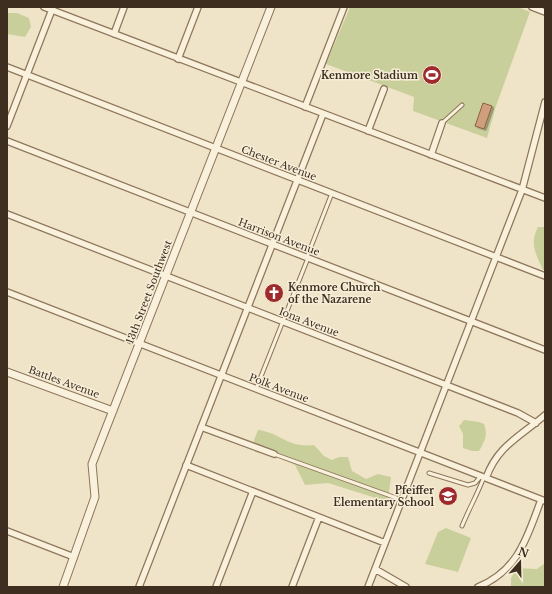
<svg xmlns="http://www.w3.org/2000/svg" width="552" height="594" font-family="'Libre Baskerville',serif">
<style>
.green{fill:#c9cf9b}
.building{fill:#cf9f7d;stroke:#8d5f41;filter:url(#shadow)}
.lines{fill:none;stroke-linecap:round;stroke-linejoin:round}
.service-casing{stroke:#8d765c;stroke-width:5}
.minor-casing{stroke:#8d765c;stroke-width:8}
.tertiary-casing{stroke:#8d765c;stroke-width:9}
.service{stroke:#faf1dc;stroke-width:3}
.minor{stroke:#faf1dc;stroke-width:5.5}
.tertiary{stroke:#faf1dc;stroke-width:7}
.labels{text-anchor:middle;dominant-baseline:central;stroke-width:3;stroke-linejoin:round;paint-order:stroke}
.poi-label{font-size:10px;font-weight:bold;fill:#3d2e20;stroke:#f7eed8;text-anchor:end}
.street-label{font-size:10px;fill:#3d2e20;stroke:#f7eed8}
</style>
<defs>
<filter id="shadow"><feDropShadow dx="2" dy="1.5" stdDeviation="0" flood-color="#0004"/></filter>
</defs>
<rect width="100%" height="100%" fill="#f0e4c8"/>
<path class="green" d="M350,7H518L530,12L496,106L487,138L413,111L414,97L326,64Z
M7,13H17L29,18L31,27L25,37L7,34Z
M538,227H545V270H543C536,254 529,244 538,227Z
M464,420L479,422L484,424C488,435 485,441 479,451H472L463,448V434L459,426Z
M258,430C282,433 286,448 314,445L324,456L332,460L339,457H348L352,471L366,479L378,474L391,477L388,499H379L328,483L305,485L295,465L274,456L255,452L254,440Z
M446,528L471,538L458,572L425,564L438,532Z
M545,563V587H511V578L517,568L537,569Z"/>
<path class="building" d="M483,103L492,106L484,129L475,126Z"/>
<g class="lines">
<defs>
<path id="service" d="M442,123L462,105
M307,257L332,193
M256,389L308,258
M274,454L402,500
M429,473L468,485L475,483L481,476
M462,526C469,509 477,495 484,477"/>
<path id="minor" d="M44,7L545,198
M532,7L545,12
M114,34L124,7
M178,59L198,7
M7,67L545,276
M305,107L344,7
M7,126L53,7
M368,131L384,89
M7,141L545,350
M431,155L442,123
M7,214L518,413L536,423
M7,292L545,501
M201,427L274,454
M186,465L385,543
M486,478C498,445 520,437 545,415
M7,531L74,557
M375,569L406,587
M139,587L323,114
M216,587L253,491
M292,587L319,517
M368,587L522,190L545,102
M478,587C519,570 527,537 541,500"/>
<path id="tertiary" d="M7,372L113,411
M63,587L95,497L92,464L271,7"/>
</defs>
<use href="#service" class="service-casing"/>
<use href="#minor" class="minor-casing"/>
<use href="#tertiary" class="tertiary-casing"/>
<use href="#service" class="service"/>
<use href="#minor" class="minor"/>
<use href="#tertiary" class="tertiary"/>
</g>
<defs>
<symbol id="stadium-disc" viewBox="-11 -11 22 22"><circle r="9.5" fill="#9e2a2b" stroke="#f7eed8"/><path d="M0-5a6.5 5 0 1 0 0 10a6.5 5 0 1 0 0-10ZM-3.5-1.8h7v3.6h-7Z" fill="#fff"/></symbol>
<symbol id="church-disc" viewBox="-11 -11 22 22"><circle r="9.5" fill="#9e2a2b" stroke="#f7eed8"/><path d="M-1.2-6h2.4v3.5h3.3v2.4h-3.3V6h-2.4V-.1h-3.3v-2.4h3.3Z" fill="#fff"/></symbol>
<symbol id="school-disc" viewBox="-11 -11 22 22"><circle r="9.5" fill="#9e2a2b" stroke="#f7eed8"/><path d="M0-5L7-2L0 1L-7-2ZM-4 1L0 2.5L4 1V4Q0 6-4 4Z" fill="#fff"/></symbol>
</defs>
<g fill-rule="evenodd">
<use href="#stadium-disc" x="421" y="64" width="22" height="22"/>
<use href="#church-disc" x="263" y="282" width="22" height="22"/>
<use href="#school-disc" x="437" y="485" width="22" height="22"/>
</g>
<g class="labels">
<g class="poi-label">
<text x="418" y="75">Kenmore Stadium</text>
<text x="288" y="287" text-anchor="start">Kenmore Church<tspan x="288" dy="12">of the Nazarene</tspan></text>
<text x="434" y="490">Pfeiffer<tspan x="434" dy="12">Elementary School</tspan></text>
</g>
<g class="street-label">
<text transform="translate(279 163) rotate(21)">Chester Avenue</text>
<text transform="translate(279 237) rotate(21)">Harrison Avenue</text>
<text transform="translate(149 292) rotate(-69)">13th Street Southwest</text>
<text transform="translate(309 322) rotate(21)">Iona Avenue</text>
<text transform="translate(64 382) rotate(20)">Battles Avenue</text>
<text transform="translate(279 388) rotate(21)">Polk Avenue</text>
</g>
</g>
<rect width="552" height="594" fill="none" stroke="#3d2e20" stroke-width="16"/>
<g transform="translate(520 562) rotate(20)" stroke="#f7eed8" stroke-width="3" paint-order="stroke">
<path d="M0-3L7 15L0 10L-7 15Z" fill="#3d2e20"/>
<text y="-6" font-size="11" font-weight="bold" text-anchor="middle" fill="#3d2e20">N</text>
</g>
</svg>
